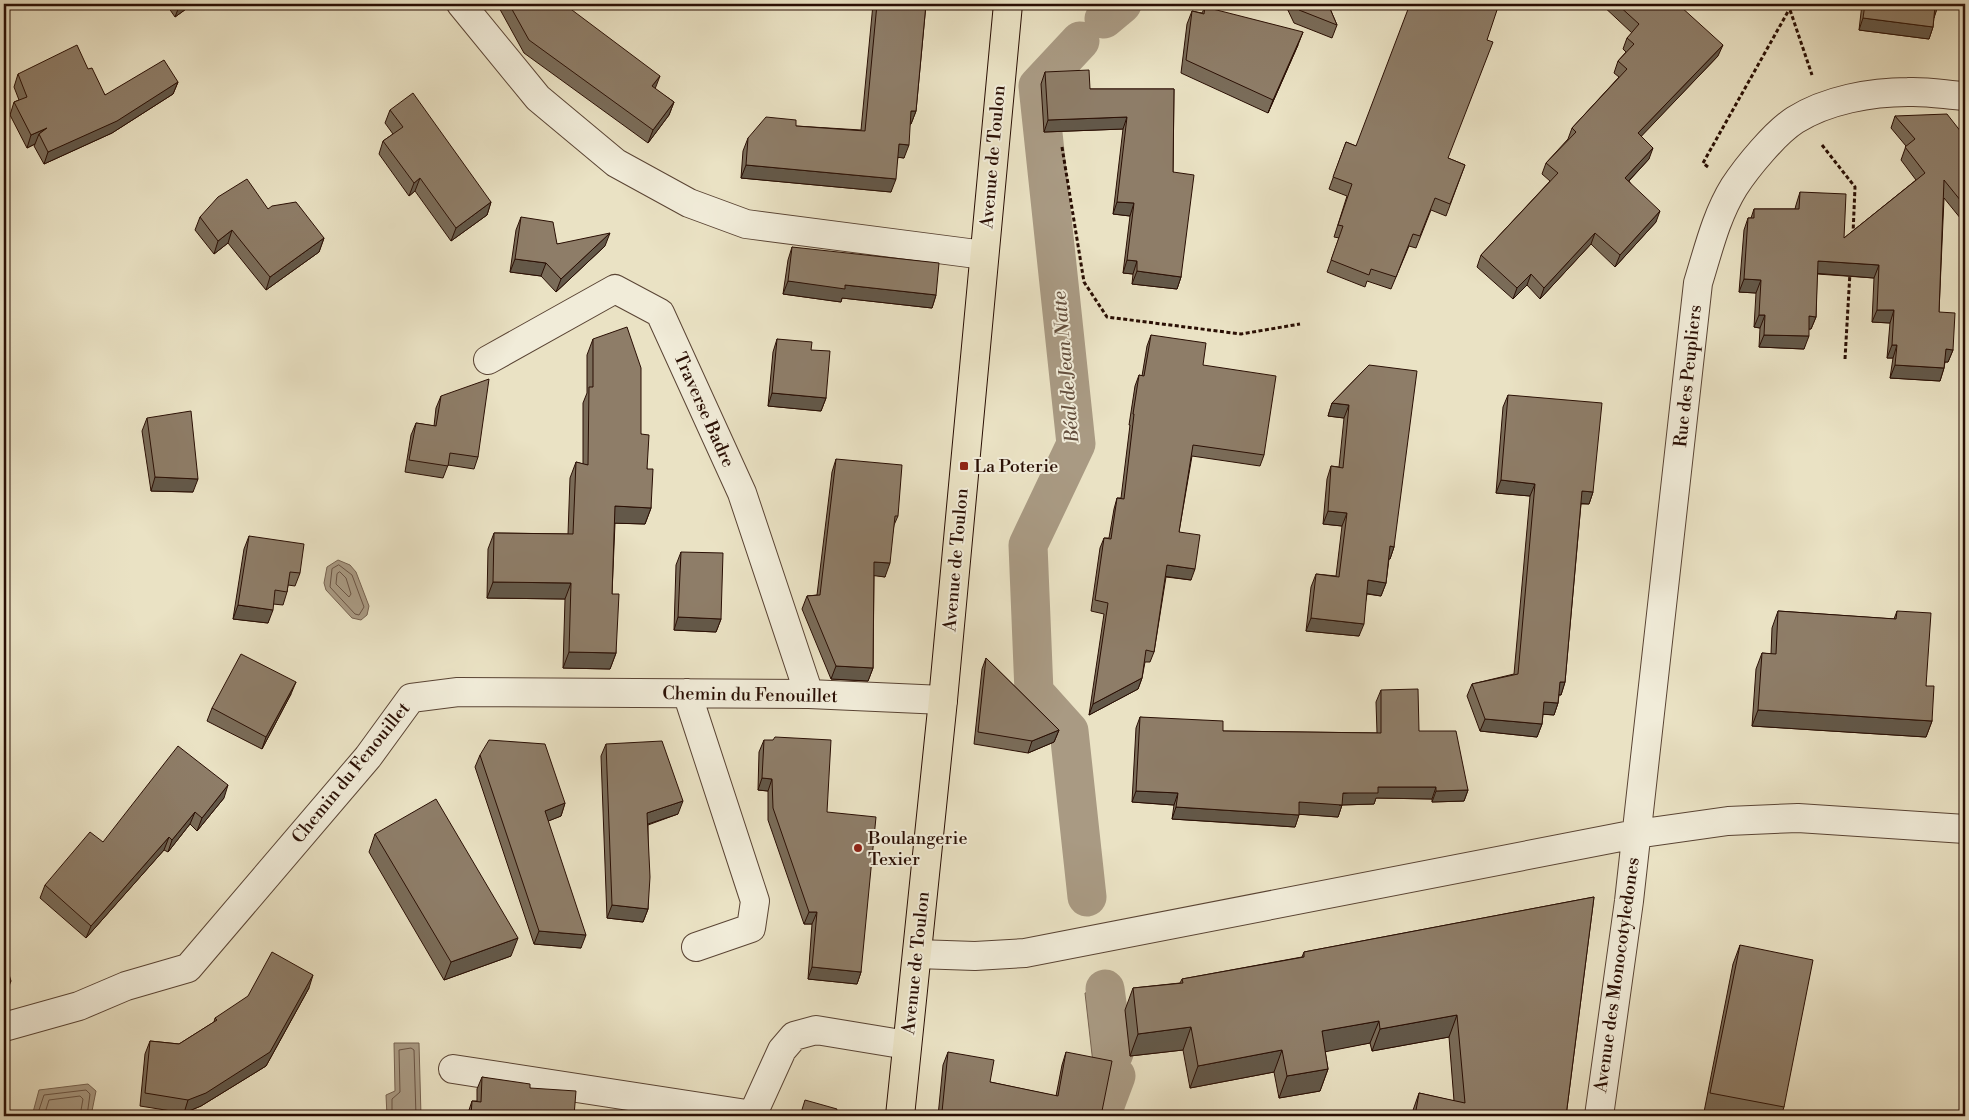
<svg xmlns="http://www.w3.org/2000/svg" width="1969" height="1120" font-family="'Libre Bodoni',serif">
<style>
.water{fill:#a99a83;stroke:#766250}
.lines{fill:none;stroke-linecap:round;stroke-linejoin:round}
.shore{stroke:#6a5444;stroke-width:1}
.canal{stroke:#a99a83;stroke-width:39}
.minor-casing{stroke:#5a4434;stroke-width:30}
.major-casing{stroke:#2a0f04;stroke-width:30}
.path{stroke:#2a0f04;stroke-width:3;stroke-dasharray:4 2.5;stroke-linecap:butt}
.minor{stroke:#f1ecd9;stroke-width:28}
.major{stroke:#eae2c4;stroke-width:28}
.wall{fill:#7a6c59;stroke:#2a0f04}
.shaded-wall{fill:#635849;stroke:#2a0f04}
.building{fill:#8e7d68;stroke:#2a0f04}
.poi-dot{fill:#8f2418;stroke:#f1ecd9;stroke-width:2}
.labels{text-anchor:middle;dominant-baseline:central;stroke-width:4;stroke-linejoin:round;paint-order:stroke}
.street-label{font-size:18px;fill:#2a0f04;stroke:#f1ecd9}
.poi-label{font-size:18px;fill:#2a0f04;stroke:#f1ecd9;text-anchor:start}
.water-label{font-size:19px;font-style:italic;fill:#634e3d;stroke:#f1ecd9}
</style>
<rect width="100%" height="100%" fill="#eae2c4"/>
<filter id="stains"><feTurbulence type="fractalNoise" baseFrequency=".004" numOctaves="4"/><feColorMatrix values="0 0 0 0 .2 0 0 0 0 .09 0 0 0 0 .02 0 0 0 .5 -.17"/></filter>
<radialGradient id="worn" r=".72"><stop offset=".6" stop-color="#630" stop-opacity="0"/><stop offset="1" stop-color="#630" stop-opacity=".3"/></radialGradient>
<path class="water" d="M338,560L350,565L356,572L369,606L367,615L361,620L352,618L326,590L324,583L327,567Z
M1118,986L1121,1011L1110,1012L1108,994L1097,996L1105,1051V1073L1094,1072L1085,993Z
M394,1043H419L421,1116H387L386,1095L395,1091Z
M88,1084L96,1091L91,1116H32L39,1090Z"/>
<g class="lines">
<path class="shore" d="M339,565L352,575L364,607L359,615L355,614L330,587L332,569Z
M340,572L346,578L351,594L349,597L336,584L337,574Z
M37,1116L44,1095L86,1090L90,1094L87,1116
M44,1116L49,1100L80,1096L83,1099L80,1116
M392,1116V1099L400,1092L399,1050L411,1048L414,1050L416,1116"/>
<path class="canal" d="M1104,19L1122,4
M1080,41L1038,86L1076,444L1028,545L1034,692L1069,731L1087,897
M1105,989L1114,1053
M1101,1116L1116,1076"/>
<defs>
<path id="minor" d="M461,4L538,98L616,163L689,203L746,224L984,255
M488,360L615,289L660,313L742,493L809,694
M687,693L755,901L751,928L696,947
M917,954L975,956L1025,953L1636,834L1728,821L1798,818L1965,829
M4,1027L79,1006L126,986L188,968L368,757L411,698L458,692L809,694L943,700
M453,1069L753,1115
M752,1116L782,1050L794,1036L816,1030L907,1045
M1599,1116L1629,901L1698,283C1708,251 1716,216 1734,187C1747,167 1775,133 1795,120C1827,100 1871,92 1908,92C1927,91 1947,95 1965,96"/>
<path id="major" d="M900,1116L943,700L1008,4"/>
</defs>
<use href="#minor" class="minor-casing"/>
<use href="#major" class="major-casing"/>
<path class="path" d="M1788,4L1812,75
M1822,145L1855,187L1853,234
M1062,147L1084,282L1107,317L1241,334L1300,324
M1708,167L1703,163L1790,8
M1845,359L1850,272"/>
<use href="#minor" class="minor"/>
<use href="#major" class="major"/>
</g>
<path class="wall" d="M166,4H193L175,17Z
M497,4H564L655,89L674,102L669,115L648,143L524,53Z
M873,4H926L916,111L911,124H910L904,158L898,157L891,192L741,178L743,151L748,138L796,126L861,130Z
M1285,4H1328L1337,25L1332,38L1294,23Z
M1601,4H1680V6L1718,56L1641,136L1649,159L1629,181L1656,222L1615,267L1591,244L1540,299L1527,285L1513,299L1477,267L1481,255L1550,181L1542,174L1546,163L1568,139L1572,128L1619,77L1614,73L1618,61L1626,52L1623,49L1627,38L1632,33Z
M1862,4H1938L1934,17L1933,27L1929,39L1859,30Z
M1205,7L1298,45L1268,113L1181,73L1187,24L1192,11L1202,13Z
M88,69L105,95L178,82L173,94L112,133L44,164L34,146L35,144L27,148L10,115L14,102L19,100L14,87L18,74Z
M1045,72L1090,89H1174L1173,172L1181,277L1177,289L1132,284L1133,274L1123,273L1130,216L1113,214L1123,129L1044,132L1041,84Z
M390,110L491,202L487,215L451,241L415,191L409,196L379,154L383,141L393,134L385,123Z
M1895,116L1965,137V216L1961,219L1944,198L1939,312L1953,350L1948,362H1945L1944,368L1940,381L1890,378L1893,358H1887L1890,323L1872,322L1874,278L1817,274L1816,317L1811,329H1809L1804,349L1759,347L1760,328L1754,327L1756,293L1739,292L1744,230L1748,218H1751L1754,209H1795L1796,205L1800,192L1844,238L1916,180L1901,160L1906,146L1891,128Z
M1346,142L1356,146L1448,158L1465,165L1446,216L1431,210L1416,248L1409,246L1391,289L1367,281L1365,287L1327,272L1339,238L1334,237L1347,196L1329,189Z
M268,209L324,238L319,252L266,290L228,243L214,254L195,230L200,217Z
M521,217L557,244L605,246L556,292L541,276L510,272L516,230Z
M792,247L936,295L932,308L842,298L841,302L783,294L788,260Z
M1151,335L1203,365L1264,455L1260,466L1192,456L1179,532L1191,580L1166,577L1154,652L1150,662H1145L1142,678L1138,689L1089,715L1104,614L1091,611L1100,548L1104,538H1109L1114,509L1117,498H1121L1130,425H1129L1135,386L1139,375L1142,376L1147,346Z
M593,339L641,434L647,469L651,508L645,524L615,523L612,594L616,653L610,669L563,668L565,599L487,598L488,549L494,533L568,534L570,478L576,462L583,464V403L587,393V355Z
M777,339L811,350L826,398L821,411L768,406L773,352Z
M1369,365L1394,547L1390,559H1389L1386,583L1381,596L1367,594L1359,636L1306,631L1311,587L1316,574L1336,576L1342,526L1323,524L1327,479L1331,466L1339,467L1344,418L1328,416L1332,403Z
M1508,395L1593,492L1589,504H1581L1565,682L1561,695H1559L1558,703L1554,715L1543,714L1542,724L1537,737L1480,731L1467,696L1472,684L1514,674L1530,496L1496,493L1503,407Z
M441,396L478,457L474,469L448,465L443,478L405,472L411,435L416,423L434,426L436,408Z
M147,418L193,492L151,491L142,431Z
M836,459L898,516L894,525L885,577L874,575L873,668L868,681L831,679L802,609L807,596L817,595L832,472Z
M249,536L300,573L295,586L288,585L287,592L283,605L273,604L268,623L233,619L244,549Z
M681,552L721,619L716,632L674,630L676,565Z
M1778,611L1894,619L1897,611L1926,686L1932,721L1926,737L1752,726L1756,669L1762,653L1771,654L1772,628Z
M986,658L1059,730L1054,742L1028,753L974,744L982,669Z
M1381,690L1419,731L1468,790L1464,801L1432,802V799L1376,798L1374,804L1342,805L1338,817L1299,814L1295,827L1172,819L1174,805L1132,802L1136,728L1140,717L1223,731L1377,733L1376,702Z
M291,694L262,749L207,721L212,708Z
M764,740L827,812L861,972L857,984L808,979L812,924H804L768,820V791L758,790L759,752Z
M606,744L678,814L648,825V909L643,922L607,918L601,756Z
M480,755L565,803L561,816L548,821L581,948L534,944L475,767Z
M224,798L197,831L190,824L168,852L164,850L86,938L40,898L45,885L103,842Z
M375,834L511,956L444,980L369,852Z
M1594,897L1566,1116H1411L1419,1093L1454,1101L1449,1037L1372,1051L1370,1043L1325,1051L1328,1069L1320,1091L1279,1098L1274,1072L1190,1088L1183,1050L1130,1056L1125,1010L1133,988L1180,983L1182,979L1302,957L1304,952Z
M1740,945L1784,1107L1781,1116H1726L1704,1112L1733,964Z
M309,988L266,1066L201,1106L184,1113L140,1106L145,1054L150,1041L179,1044L214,1022L215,1018Z
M948,1052L990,1082L1056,1096L1062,1065L1066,1052L1101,1116H938L943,1065Z
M482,1077L530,1088L574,1116H468V1113L472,1101H477V1089Z"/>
<path class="shaded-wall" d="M180,4H193L175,17Z
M1935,6H1938L1934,18Z
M1863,18L1933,27L1929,39L1859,30Z
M1303,32L1298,45L1268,113L1273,100Z
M1723,45L1718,56L1634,144L1638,133Z
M660,76L655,89L652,86Z
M178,82L173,94L112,133L44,164L48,152Z
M674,102L669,115L648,143L653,130Z
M911,111H916L911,124H906Z
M1127,117L1123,129L1044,132L1048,120Z
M47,128L39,134L35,144L27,148L31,135Z
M899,144L909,145L904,158L895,157Z
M1653,148L1649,159L1621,189L1625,178Z
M746,165L896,179L891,192L741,178Z
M420,178L415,191L409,196L414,183Z
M491,202L487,215L451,241L456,228Z
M1117,202L1134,203L1130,216L1113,214Z
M1965,208V216L1961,219Z
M1660,211L1656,222L1615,267L1620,255Z
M232,230L228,243L214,254L218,241Z
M610,233L605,246L556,292L561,279Z
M1595,233L1591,244L1540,299L1544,288Z
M324,238L319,252L266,290L270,277Z
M515,259L546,263L541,276L510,272Z
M1127,260L1137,261L1133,274L1123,273Z
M1818,261L1879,265L1874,278L1813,273Z
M1137,271L1181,277L1177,289L1132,284Z
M1531,274L1527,285L1513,299L1517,288Z
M1744,279L1761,280L1756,293L1739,292Z
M788,281L845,285L936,295L932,308L842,298L841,302L783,294Z
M1877,310H1894L1890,323L1872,322Z
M1759,315H1765L1760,328L1754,327Z
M1809,316L1816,317L1811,329H1804Z
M1764,335L1809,336L1804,349L1759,347Z
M1892,345H1897L1893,358H1887Z
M1946,349L1953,350L1948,362H1941Z
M1895,365L1944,368L1940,381L1890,378Z
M772,393L826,398L821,411L768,406Z
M1332,403L1349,405L1344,418L1328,416Z
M155,477L198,479L193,492L151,491Z
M1501,480L1535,484L1530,496L1496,493Z
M1582,491L1593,492L1589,504L1578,503Z
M615,506L651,508L645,524L609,523Z
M1328,511L1347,513L1342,526L1323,524Z
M1390,546L1394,547L1390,559H1386Z
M874,562L890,563L885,577L869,575Z
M1167,565L1195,569L1191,580L1163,576Z
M1368,580L1386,583L1381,596L1364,593Z
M493,582L571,583L565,599L487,598Z
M238,605L273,610L268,623L233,619Z
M678,617L721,619L716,632L674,630Z
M1311,618L1364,624L1359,636L1306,631Z
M569,652L616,653L610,669L563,668Z
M836,666L873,668L868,681L831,679Z
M1142,678L1138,689L1089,715L1093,704Z
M296,682L291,694L262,749L266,737Z
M1560,682H1565L1561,695L1556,694Z
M1544,702L1558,703L1554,715L1540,714Z
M1758,710L1932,721L1926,737L1752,726Z
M1485,719L1542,724L1537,737L1480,731Z
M1059,730L1054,742L1028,753L1032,741Z
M762,778L772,779L768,791L758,790Z
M228,785L224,798L197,831L202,818Z
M1378,787H1436L1432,799L1376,798L1374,804L1339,805H1342L1338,817L1295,814L1299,802Z
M1468,790L1464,801L1432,802L1436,791Z
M1136,791L1178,793L1174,805L1132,802Z
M683,801L678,814L642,826L647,813Z
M565,803L561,816L541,824L545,811Z
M1176,807L1299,815L1295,827L1253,824L1172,819Z
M195,812L190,824L168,852L172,840Z
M169,837L164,850L86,938L91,926Z
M612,905L648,909L643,922L607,918Z
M809,912H817L812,924H804Z
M539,931L586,935L581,948L534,944Z
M518,938L511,956L444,980L451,962Z
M812,967L861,972L857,984L808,979Z
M313,975L309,988L266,1066L201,1106L184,1113L188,1100Z
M11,981L6,994L4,995V984Z
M1457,1015L1449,1037L1372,1051L1380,1029Z
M1379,1021L1370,1043L1314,1054L1322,1031Z
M1191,1027L1183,1050L1130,1056L1138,1034Z
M1282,1050L1274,1072L1190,1088L1198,1066Z
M1328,1069L1320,1091L1279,1098L1287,1076Z"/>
<path class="building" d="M509,4H564L660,76L652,86L674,102L653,130L529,40Z
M877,4H926L916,111H911L909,145L899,144L896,179L746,165L748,138L766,117L796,120V126L865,131Z
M1296,4H1328L1337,25L1299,10Z
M1410,4H1499L1487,40L1493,42L1448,158L1465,165L1450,204L1435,198L1420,236L1413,234L1396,277L1371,269L1369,275L1331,260L1343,226L1338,225L1352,184L1333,177L1346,142L1356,146Z
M1617,4H1680V6L1723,45L1638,133L1653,148L1625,178L1660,211L1620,255L1595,233L1544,288L1531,274L1517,288L1481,255L1558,173L1546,163L1576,132L1572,128L1627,69L1618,61L1634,44L1627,38L1639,24Z
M1865,4H1938V6H1935L1933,27L1863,18Z
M1205,7L1303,32L1273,100L1186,60L1192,11L1204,14Z
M77,45L88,69L92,68L105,95L164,60L178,82L117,121L48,152L39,134L47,128L31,135L14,102L27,97L18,74Z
M1089,70L1090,89H1174L1173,172L1194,175L1181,277L1137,271V261L1127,260L1134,203L1117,202L1127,117L1048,120L1045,72Z
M413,93L491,202L456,228L420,178L414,183L383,141L403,127L390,110Z
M1947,114L1965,137V206L1944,180L1939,312L1955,313L1953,350L1946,349L1944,368L1895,365L1897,345H1892L1894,310H1877L1879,265L1818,261L1816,317L1809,316V336L1764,335L1765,315H1759L1761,280L1744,279L1748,218H1754V209H1799L1800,192L1846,194L1844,238L1925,173L1905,147L1915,139L1895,116Z
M247,179L268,209L272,206L296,202L324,238L270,277L232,230L218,241L200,217L218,197Z
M521,217L553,222L557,244L610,233L561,279L546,263L515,259Z
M792,247L939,263L936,295L845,285V289L788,281Z
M627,327L641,368V434L649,435L647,469H653L651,508L615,506L612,594H619L616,653L569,652L571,583L493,582L494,533L573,534L576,462L588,465L589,387H593V339Z
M1151,335L1206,343L1203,365L1276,376L1264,455L1193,445L1179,532L1200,535L1195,569L1167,565L1154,652L1146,650L1142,678L1093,704L1108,603L1095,600L1104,538L1111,539L1117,498L1124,499L1134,414H1133L1139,375L1144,376Z
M777,339L812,342L811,350L830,351L826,398L772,393Z
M1369,365L1417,371L1394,547L1390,546L1386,583L1368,580L1364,624L1311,618L1316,574L1339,577L1347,513L1328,511L1331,466L1343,468L1349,405L1332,403Z
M489,379L478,457L450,453L448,466L409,460L416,423L436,426L441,396Z
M1508,395L1602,403L1593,492L1582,491L1565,682H1560L1558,703L1544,702L1542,724L1485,719L1472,684L1518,674L1535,484L1501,480Z
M191,411L198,479L155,477L147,418Z
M836,459L902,465L898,516H895L890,563L874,562L873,668L836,666L807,596L820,595Z
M249,536L304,544L300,573L290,572L287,592L275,590L273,610L238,605Z
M681,552L723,553L721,619L678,617Z
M1778,611L1896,619L1897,611L1931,613L1926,686H1934L1932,721L1758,710L1762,653L1776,654Z
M241,654L296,682L266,737L212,708Z
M986,658L1059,730L1032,741L978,732Z
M1418,689L1419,731H1456L1468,790L1436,791V787H1378V793H1343L1342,805L1299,802V815L1176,807L1178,793L1136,791L1140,717L1223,721V731L1381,733V690Z
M775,737L831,740L827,812L876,817L861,972L812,967L817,912H809L773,808L772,779L762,778L764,740H773Z
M489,740L545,744L565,803L545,811L586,935L539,931L480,755Z
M662,741L683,801L647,813L650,877L648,909L612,905L606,744Z
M178,746L228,785L202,818L195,812L172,840L169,837L91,926L45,885L90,832L103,842Z
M436,799L518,938L451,962L375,834Z
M1594,897L1566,1116H1415L1419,1093L1465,1103L1457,1015L1380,1029L1379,1021L1322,1031L1328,1069L1287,1076L1282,1050L1198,1066L1191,1027L1138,1034L1133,988L1183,983L1182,979L1304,957V952Z
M1740,945L1813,960L1784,1107L1710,1093Z
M272,952L313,975L270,1052L206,1093L188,1100L145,1093L150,1041L179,1044L217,1020L215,1018L248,996Z
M4,958L11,981L4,984Z
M948,1052L994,1060L990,1082L1058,1096L1066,1052L1112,1061L1101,1116H957L942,1112Z
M482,1077L530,1084V1088L576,1091L574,1116H471L472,1101L481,1102Z
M805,1100L837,1109L835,1116H800Z"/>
<g class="poi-dot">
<rect x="959" y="461" width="10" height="10" rx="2.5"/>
<circle cx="858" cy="848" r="5"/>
</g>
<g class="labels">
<g class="street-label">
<text transform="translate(993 157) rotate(-85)">Avenue de Toulon</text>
<text transform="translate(1688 376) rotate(-84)">Rue des Peupliers</text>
<text transform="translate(704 410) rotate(66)">Traverse Badre</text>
<text transform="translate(956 560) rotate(-85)">Avenue de Toulon</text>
<text transform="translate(750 695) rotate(1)">Chemin du Fenouillet</text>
<text transform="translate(351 773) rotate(-51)">Chemin du Fenouillet</text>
<text transform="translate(916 963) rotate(-84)">Avenue de Toulon</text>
<text transform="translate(1617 975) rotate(-82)">Avenue des Monocotyledones</text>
</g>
<g class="poi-label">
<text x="974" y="466">La Poterie</text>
<text x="868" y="838">Boulangerie<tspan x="868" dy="21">Texier</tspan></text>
</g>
<g class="water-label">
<text transform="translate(1066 367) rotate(-95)">Béal de Jean Natte</text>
</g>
</g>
<rect width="1969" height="1120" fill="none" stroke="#eae2c4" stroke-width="20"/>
<rect x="5" y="5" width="1959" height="1110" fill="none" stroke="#2a0f04" stroke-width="2.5"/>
<rect x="10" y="10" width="1949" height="1100" fill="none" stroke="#2a0f04"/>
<rect width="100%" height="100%" filter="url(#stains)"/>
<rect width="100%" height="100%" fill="url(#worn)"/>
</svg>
